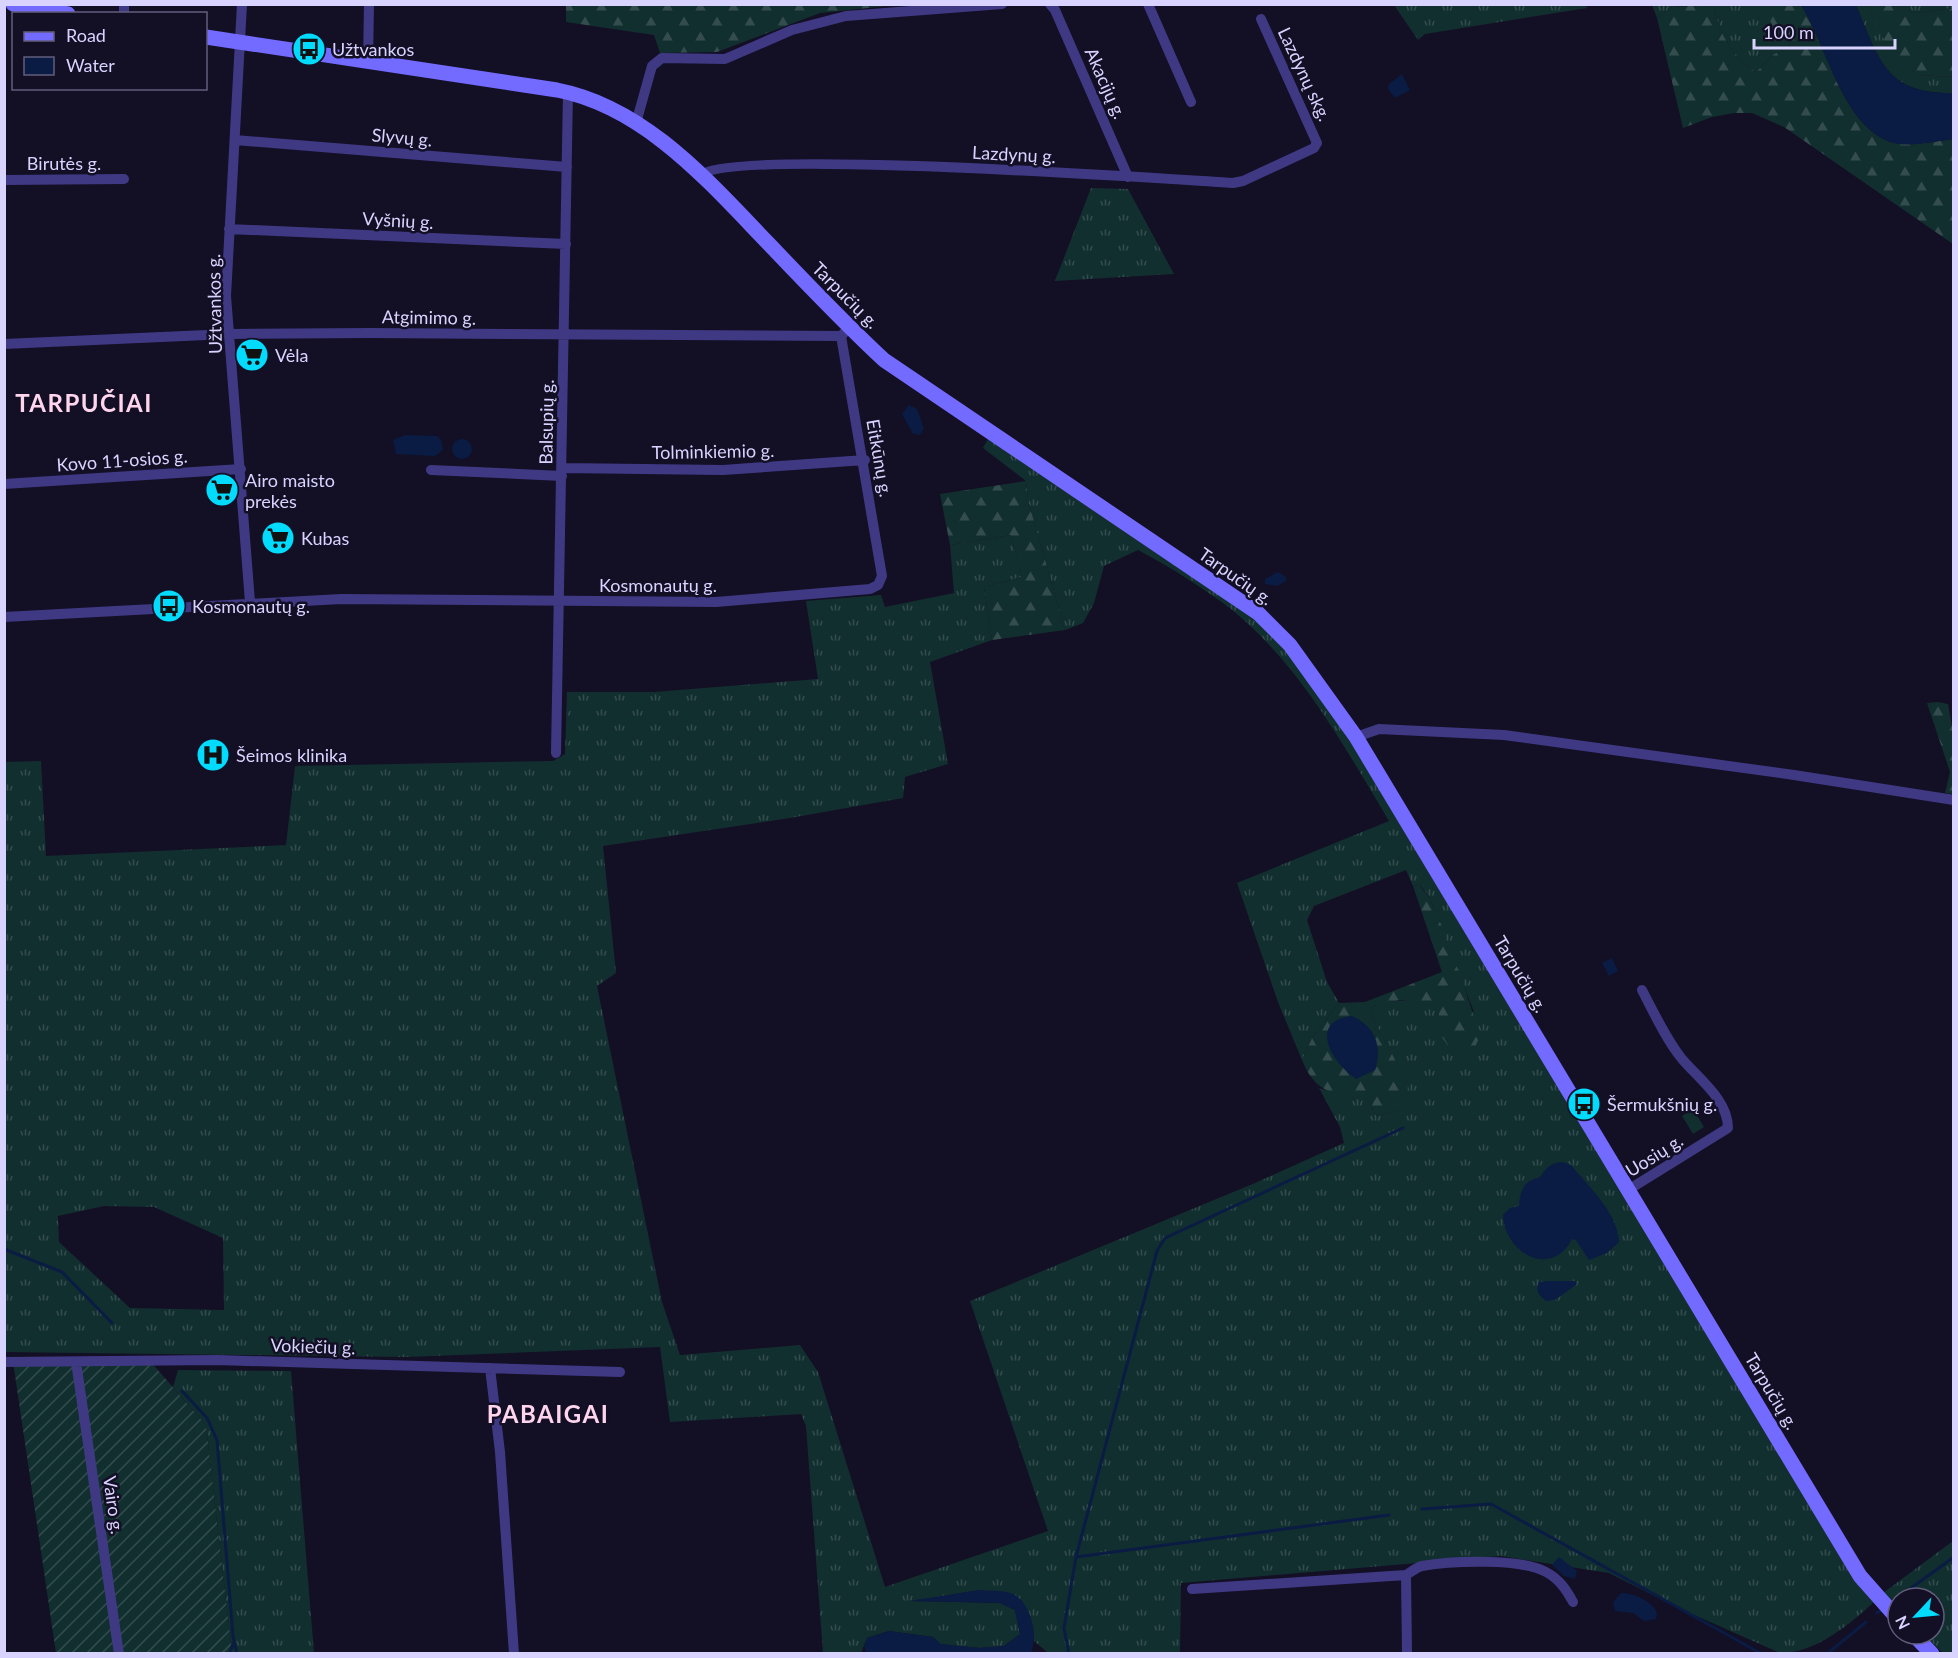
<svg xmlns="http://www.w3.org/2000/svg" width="1958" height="1658" font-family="Lato,sans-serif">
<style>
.grass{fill:url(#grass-tufts);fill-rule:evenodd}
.forest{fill:url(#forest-firs)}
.garden{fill:url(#garden-furrows)}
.pitch{fill:#122f2f}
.water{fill:#0a1c43}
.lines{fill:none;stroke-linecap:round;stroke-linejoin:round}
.stream{stroke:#0a1c43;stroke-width:3}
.minor{stroke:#3f3984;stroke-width:10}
.secondary{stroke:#736aff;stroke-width:15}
.labels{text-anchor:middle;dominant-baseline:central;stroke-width:5;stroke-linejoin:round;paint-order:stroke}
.poi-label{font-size:18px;fill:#d9d3ff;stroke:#130f25;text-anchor:start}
.street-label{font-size:18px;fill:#d9d3ff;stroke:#130f25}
.district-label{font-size:24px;font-weight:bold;letter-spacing:1.5px;fill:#ffd5ee;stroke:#130f25}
</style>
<defs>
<pattern id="grass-tufts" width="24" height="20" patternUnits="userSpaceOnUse" patternTransform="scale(1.5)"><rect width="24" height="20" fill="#122f2f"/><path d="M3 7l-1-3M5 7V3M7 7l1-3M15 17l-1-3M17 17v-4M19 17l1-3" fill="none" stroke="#344c4e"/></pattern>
<pattern id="forest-firs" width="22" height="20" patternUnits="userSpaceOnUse" patternTransform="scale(1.5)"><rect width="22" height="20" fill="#122f2f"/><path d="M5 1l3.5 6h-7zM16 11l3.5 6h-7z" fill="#344c4e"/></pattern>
<pattern id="garden-furrows" width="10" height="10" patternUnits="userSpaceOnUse" patternTransform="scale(1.5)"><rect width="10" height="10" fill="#122f2f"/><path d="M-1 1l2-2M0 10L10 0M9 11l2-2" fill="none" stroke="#344c4e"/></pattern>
</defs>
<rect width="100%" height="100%" fill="#130f25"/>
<path class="grass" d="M1585,5L1587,8L1425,34L1418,40L1394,5Z
M1652,5H1697L1672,7L1657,18Z
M1708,5H1762L1790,42L1789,48L1774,54L1756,72C1736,60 1717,32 1715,9Z
M1856,5H1867L1892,54L1918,75L1953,77V93C1885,94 1879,59 1856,5Z
M1893,5H1953V8L1916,13Z
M1091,188L1128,189L1174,274L1055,281Z
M988,439L1269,629L1328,703L1875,1601C1849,1625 1816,1653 1780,1653L1674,1606L1609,1573L1500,1556L1181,1583L1180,1653H1048L1034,1641L1033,1626L1022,1601L980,1590L913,1601L1000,1603L1015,1610L1020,1634L1004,1646L979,1648L940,1644L933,1637L889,1631L867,1638L861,1653H823L806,1426L801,1414L670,1422L660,1347L406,1357L5,1352L4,762L41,761L46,856L286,845L295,766L553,761L565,754L567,692H654L818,679L806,601L881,595L885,607L954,593L950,545L1011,535L1022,577L984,587L992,640L930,662L948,764L905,777L903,798L790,818L603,846L616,973L597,986L662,1302L680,1355L800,1345L818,1372L885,1587L1048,1531L970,1301L1255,1183L1344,1143L1340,1127L1319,1088C1334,1094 1358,1094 1371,1102L1373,1112L1377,1116L1397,1110L1398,1066L1370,1013L1374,1006C1407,994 1441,1004 1474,1012C1466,990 1457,969 1447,948C1437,927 1438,902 1419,885L1413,886L1406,870L1314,906L1307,920L1327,982L1339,1003L1313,1036L1302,1060L1278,1002L1237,883L1389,821C1344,746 1300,665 1231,609C1202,587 1170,567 1138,550L1104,566L1094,603L1083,623L1065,630L1028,500L1026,481L983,448ZM104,1206L154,1207L223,1238L224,1310L130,1308L59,1242L58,1216Z
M178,1370L291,1371L314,1653H232L206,1425L173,1387Z
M1953,1541V1653H1943L1923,1634H1934V1598H1898V1609L1883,1593Z"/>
<path class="forest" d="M566,5H897L820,13L717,52L660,53L654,35L566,22Z
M1708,5L1715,9C1717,32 1736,60 1756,72L1774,54L1789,48L1790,42L1782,32L1773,27L1762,5H1801C1827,45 1842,128 1894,143C1907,147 1939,141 1953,139V244L1784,127L1752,113H1734L1712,117L1683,128L1657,18L1672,7Z
M1867,5H1893L1916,13L1953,8V77L1918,75L1891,54Z
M1026,481L1028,500L1065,630L992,640L984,587L1022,577L1011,535L950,545L940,494Z
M1938,702L1948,704L1953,732V794L1945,793L1950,772L1927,703Z
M1419,885L1430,899L1443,929L1447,948L1460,973L1480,1036L1475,1047L1462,1052L1451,1050L1439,1033V1004L1400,1000L1374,1006L1370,1013L1408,1084L1407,1101L1397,1110L1377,1116L1373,1112L1371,1102C1364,1098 1360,1098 1352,1097C1326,1094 1312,1085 1302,1060L1313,1036L1339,1003L1365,1002L1442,972L1413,886Z"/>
<path class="garden" d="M150,1361L206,1425L232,1653H56L13,1362Z"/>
<path class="pitch" d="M1693,1109L1704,1127L1693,1134L1682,1116Z"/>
<path class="water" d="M1801,5H1856C1879,59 1885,94 1953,93V139C1939,141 1907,147 1894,143C1842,128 1827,45 1801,5Z
M1402,74L1410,90L1395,98L1388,89L1389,84Z
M909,405L917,409L924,428L920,435L913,434L902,414Z
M405,435L437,436L441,440L443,450L435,456L396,454L393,440Z
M452 449a10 10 0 1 1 20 0a10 10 0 1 1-20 0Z
M1278,572L1286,577V581L1277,586L1265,584V579Z
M1612,958L1618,971L1609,976L1602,963Z
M1352,1016C1375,1026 1383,1047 1375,1070L1356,1079C1332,1063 1307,1021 1352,1016Z
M1563,1162L1571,1165C1589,1187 1618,1213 1619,1242L1607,1253L1589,1260L1576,1240L1572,1239C1551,1280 1504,1252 1503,1215L1510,1208L1519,1206C1520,1192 1523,1180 1539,1178C1547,1168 1549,1163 1563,1162Z
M1548,1281H1575L1577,1284L1555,1300L1546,1301C1539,1295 1535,1292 1539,1282Z
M1559,1557L1577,1571L1575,1579L1564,1576L1552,1565Z
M980,1590C990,1591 1004,1590 1013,1594C1032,1604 1038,1635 1031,1653H867L864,1647L867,1638L889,1631L933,1637L941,1644L979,1648L1004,1646L1020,1634L1015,1610L1000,1603L909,1601Z
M1621,1593C1633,1593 1654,1601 1657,1614L1656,1619L1644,1621L1633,1613L1615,1611L1613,1602Z"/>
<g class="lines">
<path class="stream" d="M4,1249L62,1272L112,1323
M182,1391L207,1418L217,1440L233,1636L237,1654
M1422,1509L1491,1504L1762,1654
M1076,1557L1389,1515
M1893,1601L1954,1557
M1877,1613L1880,1611
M229,1654L234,1642
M1069,1654L1064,1628L1076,1557L1157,1251L1165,1238L1403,1128
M1827,1654L1866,1622"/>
<path class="minor" d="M124,4V14
M242,4L226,296L250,602
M1050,4L1055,10L1128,177
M1148,4L1191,102
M368,62L369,4
M636,123L652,66L662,58L725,59L792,30L846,16L1002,4
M235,140L567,167
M701,175C730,148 1165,179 1233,183L1243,181L1314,148L1317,143L1261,19
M4,180L124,179
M229,229L566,244
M4,344L229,334L370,333L841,336L845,332
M562,468L723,470L865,460
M431,470L562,476
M4,484L241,469
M4,617L341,599L716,602L870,589L878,585L882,576L841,336
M1356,737L1379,729L1504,735L1794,775L1954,800
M556,753L568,92
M1628,1190L1728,1128C1728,1100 1699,1079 1682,1059C1666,1039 1654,1013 1642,990
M4,1362L217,1360L620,1372
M76,1362L119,1654
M490,1368L500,1452L514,1654
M1406,1575L1407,1654
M1192,1589L1406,1575C1411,1572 1417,1567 1422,1566C1451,1561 1521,1558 1546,1572C1559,1579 1566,1589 1573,1602"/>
<path class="secondary" d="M13,4L68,14
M206,37L557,90C645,107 709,182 768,243C806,283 844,323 884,360L1258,613L1290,645L1356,737L1860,1576L1898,1619
M1913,1634L1932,1654"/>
</g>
<defs>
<symbol id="bus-disc" viewBox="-11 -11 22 22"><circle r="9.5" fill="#00dbfe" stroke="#130f25"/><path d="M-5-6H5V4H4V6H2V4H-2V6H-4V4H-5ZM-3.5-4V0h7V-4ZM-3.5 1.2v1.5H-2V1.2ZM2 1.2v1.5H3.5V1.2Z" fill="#111"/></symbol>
<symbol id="supermarket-disc" viewBox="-11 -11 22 22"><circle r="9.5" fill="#00dbfe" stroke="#130f25"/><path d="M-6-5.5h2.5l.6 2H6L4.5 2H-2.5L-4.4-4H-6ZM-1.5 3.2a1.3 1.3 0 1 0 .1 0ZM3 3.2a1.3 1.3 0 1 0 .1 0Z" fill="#111"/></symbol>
<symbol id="hospital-disc" viewBox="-11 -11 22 22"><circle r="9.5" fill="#00dbfe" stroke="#130f25"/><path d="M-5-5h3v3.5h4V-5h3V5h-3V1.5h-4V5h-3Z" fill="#111"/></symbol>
</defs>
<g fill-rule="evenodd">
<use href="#bus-disc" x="290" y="30" width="38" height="38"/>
<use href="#supermarket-disc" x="233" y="336" width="38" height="38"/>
<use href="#supermarket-disc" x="203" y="471" width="38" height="38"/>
<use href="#supermarket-disc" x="259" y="519" width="38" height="38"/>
<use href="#bus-disc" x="150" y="587" width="38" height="38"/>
<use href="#hospital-disc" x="194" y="736" width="38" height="38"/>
<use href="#bus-disc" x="1565" y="1085" width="38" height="38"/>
</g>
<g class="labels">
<g class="poi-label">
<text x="332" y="49">Užtvankos</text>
<text x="275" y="355">Vėla</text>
<text x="245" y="480">Airo maisto<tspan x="245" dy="21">prekės</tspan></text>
<text x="301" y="538">Kubas</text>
<text x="192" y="606">Kosmonautų g.</text>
<text x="236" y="755">Šeimos klinika</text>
<text x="1607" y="1104">Šermukšnių g.</text>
</g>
<g class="street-label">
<text transform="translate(1305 74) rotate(65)">Lazdynų skg.</text>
<text transform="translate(1106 83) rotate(66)">Akacijų g.</text>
<text transform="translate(402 137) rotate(5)">Slyvų g.</text>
<text transform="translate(1014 154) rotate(3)">Lazdynų g.</text>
<text x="64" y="163">Birutės g.</text>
<text transform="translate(398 220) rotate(3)">Vyšnių g.</text>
<text transform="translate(846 295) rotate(45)">Tarpučių g.</text>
<text transform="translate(214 304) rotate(-91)">Užtvankos g.</text>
<text transform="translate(429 317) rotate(1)">Atgimimo g.</text>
<text transform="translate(546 422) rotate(-89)">Balsupių g.</text>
<text transform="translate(713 451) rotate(-1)">Tolminkiemio g.</text>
<text transform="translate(880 458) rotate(80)">Eitkūnų g.</text>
<text transform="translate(122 460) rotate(-4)">Kovo 11-osios g.</text>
<text transform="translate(1236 576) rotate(35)">Tarpučių g.</text>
<text x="658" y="585">Kosmonautų g.</text>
<text transform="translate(1521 974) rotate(59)">Tarpučių g.</text>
<text transform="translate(1654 1155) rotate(-32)">Uosių g.</text>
<text transform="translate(313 1346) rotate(2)">Vokiečių g.</text>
<text transform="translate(1772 1391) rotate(59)">Tarpučių g.</text>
<text transform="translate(114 1505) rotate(82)">Vairo g.</text>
</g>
<g class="district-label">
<text x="84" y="402">TARPUČIAI</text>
<text x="548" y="1413">PABAIGAI</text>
</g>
</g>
<rect width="1958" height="1658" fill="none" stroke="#d9d3ff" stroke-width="12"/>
<rect x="12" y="12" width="195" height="78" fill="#130f25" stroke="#625d7c" stroke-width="1.5"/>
<rect x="24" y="32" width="30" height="9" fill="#736aff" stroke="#625d7c" stroke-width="1.5"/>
<text x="66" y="42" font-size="18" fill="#d9d3ff">Road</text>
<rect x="24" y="57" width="30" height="18" fill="#0a1c43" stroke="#625d7c" stroke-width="1.5"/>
<text x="66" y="72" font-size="18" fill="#d9d3ff">Water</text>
<g transform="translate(1916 1616) rotate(244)"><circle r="28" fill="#130f25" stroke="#625d7c" stroke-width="1.5"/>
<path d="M0-4.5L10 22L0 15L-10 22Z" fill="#00dbfe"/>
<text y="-9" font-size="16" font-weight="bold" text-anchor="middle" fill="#d9d3ff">N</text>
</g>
<path d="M1754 39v9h141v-9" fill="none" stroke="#d9d3ff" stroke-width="3"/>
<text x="1763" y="39" font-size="18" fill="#d9d3ff" stroke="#130f25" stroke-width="4.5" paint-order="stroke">100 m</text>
</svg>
